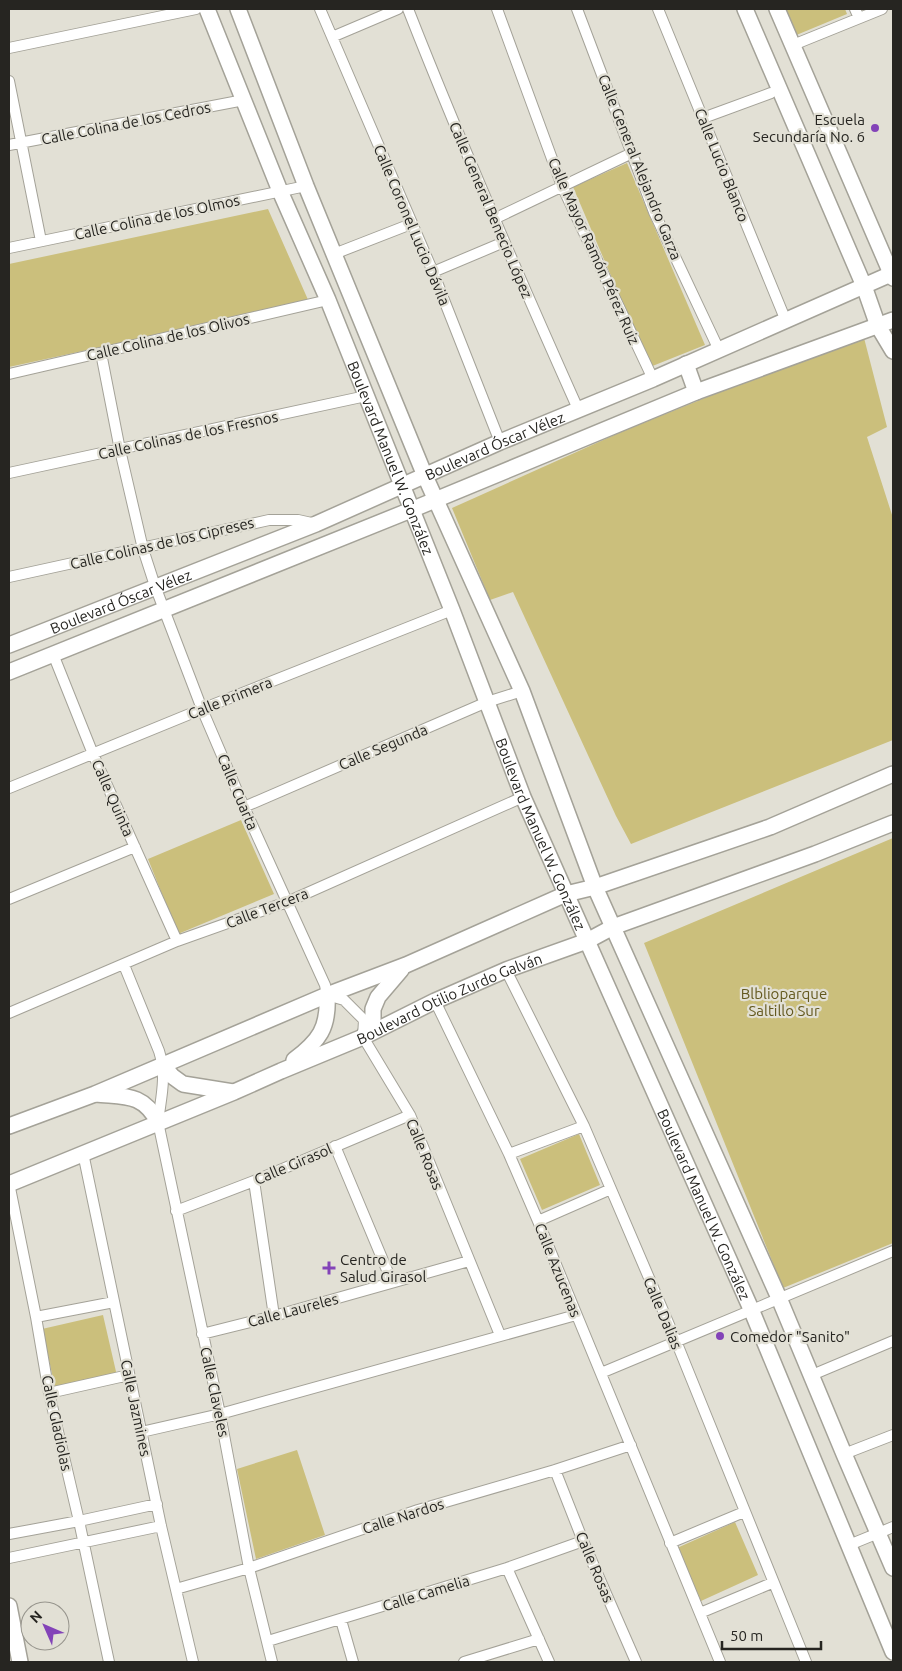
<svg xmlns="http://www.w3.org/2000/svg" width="902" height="1671" font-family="Ubuntu,sans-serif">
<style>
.green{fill:#cbbf7c}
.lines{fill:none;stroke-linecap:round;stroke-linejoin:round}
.street-casing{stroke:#a4a298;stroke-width:12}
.secondary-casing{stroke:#a4a298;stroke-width:18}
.street{stroke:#fff;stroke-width:10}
.secondary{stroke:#fff;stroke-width:15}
.poi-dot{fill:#8343b8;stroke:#e2e0d5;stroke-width:2}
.labels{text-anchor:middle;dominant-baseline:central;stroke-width:4.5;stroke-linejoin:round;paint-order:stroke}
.poi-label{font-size:15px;fill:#262521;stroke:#e2e0d5;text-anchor:start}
.street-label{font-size:15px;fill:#262521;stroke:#e2e0d5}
.park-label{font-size:15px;fill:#63581e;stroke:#e2e0d5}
</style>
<rect width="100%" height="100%" fill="#e2e0d5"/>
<path class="green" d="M782,9H845L847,14L794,36Z
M627,163L705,345L650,367L573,187Z
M268,209L309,302L9,367V264Z
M863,334L887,427L867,437L893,518V740L631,844L616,816L513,592L490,600L452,508L621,432Z
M241,820L274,894L178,934L148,859Z
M893,838V1243L783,1288L644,943Z
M579,1134L600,1185L542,1210L520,1159Z
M103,1315L117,1376L55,1387L42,1329Z
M297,1450L325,1535L256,1559L237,1469Z
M735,1522L758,1575L701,1601L677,1548Z"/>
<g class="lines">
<defs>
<path id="street" d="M320,9L433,272L500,442
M408,9C461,144 519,277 578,409
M497,9L562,186L653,379
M577,9L654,212L719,350
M658,9L786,321
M855,9L859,18
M332,37L398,9
M793,45L882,9
M9,48L196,9
M9,81L41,241
M703,118L771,93
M9,145L244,100
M494,219L632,153
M9,248L306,186
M334,254L411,224
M433,272L504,242
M101,353L120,450L143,549L155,586L202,709L244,807L325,985L327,995L344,1000L364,1020L363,1037L410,1115L500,1335
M9,374L328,300
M9,473L366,396
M9,577L269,520H298L316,524
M53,654L93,754L177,941
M9,788L202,709L452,610
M244,807L487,702L522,691
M9,899L135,847
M124,965L159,1051C167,1076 161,1097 158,1122L220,1414L249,1568L272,1662
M506,970L584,1126L676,1341L806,1662
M435,1001L509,1154L538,1221L720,1662
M9,1013L177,941L287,902L523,797
M335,1146L392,1282
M83,1153L161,1526L193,1662
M509,1154L584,1126
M254,1181L274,1316
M9,1183L36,1317L49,1393L79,1521L109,1662
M176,1211L254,1181L410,1115
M538,1221L611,1189
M36,1317L114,1302
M202,1334L274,1316L469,1261
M601,1373L893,1251
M812,1375L893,1341
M49,1393L129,1375
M141,1432L220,1414L576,1315
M844,1454L893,1435
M555,1470L583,1541L636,1662
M9,1534L79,1521L157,1504
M670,1543L744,1512
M849,1545L893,1527
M9,1558L161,1526
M507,1568L549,1662
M176,1589L249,1568L418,1510L555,1470L631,1445
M700,1613L772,1583
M341,1620L353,1662
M268,1641L507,1568L583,1541
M464,1662L539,1639"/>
<g id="secondary">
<path id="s1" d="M207,9L280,191L328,300L452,610L523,797L751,1309L893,1652"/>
<path d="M238,9L306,186L425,476L522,691L595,887L779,1298L844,1454L893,1568"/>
<path d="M745,9L864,286L878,326L893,351"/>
<path d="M777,9L893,278"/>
<path d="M686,364L696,392"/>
<path id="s2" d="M9,645L316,524L500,442L653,379L891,274L893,275"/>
<path d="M9,672L411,510L696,392L893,320"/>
<path d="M363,1037L373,1021V1009L378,997L401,970"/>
<path d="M294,1060C319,1041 329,1028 327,995"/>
<path d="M163,1065L172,1076L183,1084L233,1092"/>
<path d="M96,1094C125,1097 143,1093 158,1122"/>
<path d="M9,1126L95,1094L327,995L406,965L566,894L595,887L770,827L893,774"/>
<path id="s3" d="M9,1184L234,1092L281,1071L363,1037L435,1001L506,970L587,941L613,927L815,854L893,823"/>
<path d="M9,1606L20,1662"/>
</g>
</defs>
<use href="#street" class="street-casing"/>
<use href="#secondary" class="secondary-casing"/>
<use href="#street" class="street"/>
<use href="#secondary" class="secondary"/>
</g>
<g class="poi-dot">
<circle cx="875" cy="128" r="5"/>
<path d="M326.5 1260.5h5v5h5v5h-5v5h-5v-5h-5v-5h5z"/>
<circle cx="720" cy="1336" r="5"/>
</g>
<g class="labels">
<g class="poi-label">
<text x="865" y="119" text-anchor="end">Escuela<tspan x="865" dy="17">Secundaría No. 6</tspan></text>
<text x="340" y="1259">Centro de<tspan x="340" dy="17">Salud Girasol</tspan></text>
<text x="730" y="1336">Comedor "Sanito"</text>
</g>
<g class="street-label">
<text transform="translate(126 123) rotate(-11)">Calle Colina de los Cedros</text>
<text transform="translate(722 165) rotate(68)">Calle Lucio Blanco</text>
<text transform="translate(640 167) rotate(68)">Calle General Alejandro Garza</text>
<text transform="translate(491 210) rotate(67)">Calle General Benecio López</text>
<text transform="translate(157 217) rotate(-12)">Calle Colina de los Olmos</text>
<text transform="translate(412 225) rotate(67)">Calle Coronel Lucio Dávila</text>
<text transform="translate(594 251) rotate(66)">Calle Mayor Ramón Pérez Ruiz</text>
<text transform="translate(168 337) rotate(-13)">Calle Colina de los Olivos</text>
<text transform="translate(188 435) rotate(-12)">Calle Colinas de los Fresnos</text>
<text stroke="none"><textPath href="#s2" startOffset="525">Boulevard Óscar Vélez</textPath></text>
<text stroke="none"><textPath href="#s1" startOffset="485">Boulevard Manuel W. González</textPath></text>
<text transform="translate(162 543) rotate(-13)">Calle Colinas de los Cipreses</text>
<text stroke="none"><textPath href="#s2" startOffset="120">Boulevard Óscar Vélez</textPath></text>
<text transform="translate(230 698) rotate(-22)">Calle Primera</text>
<text transform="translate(383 747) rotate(-23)">Calle Segunda</text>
<text transform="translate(238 792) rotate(67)">Calle Cuarta</text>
<text transform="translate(113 798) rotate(66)">Calle Quinta</text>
<text stroke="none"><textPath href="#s1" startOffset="890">Boulevard Manuel W. González</textPath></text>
<text transform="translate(267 908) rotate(-21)">Calle Tercera</text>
<text stroke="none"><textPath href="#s3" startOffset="478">Boulevard Otilio Zurdo Galván</textPath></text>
<text transform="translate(425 1154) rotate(68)">Calle Rosas</text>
<text transform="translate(293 1164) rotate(-23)">Calle Girasol</text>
<text stroke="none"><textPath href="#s1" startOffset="1295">Boulevard Manuel W. González</textPath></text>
<text transform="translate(558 1270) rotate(68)">Calle Azucenas</text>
<text transform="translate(293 1310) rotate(-15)">Calle Laureles</text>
<text transform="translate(663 1313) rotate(67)">Calle Dalias</text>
<text transform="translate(215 1392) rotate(78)">Calle Claveles</text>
<text transform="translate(136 1408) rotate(78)">Calle Jazmines</text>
<text transform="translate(57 1423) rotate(78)">Calle Gladiolas</text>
<text transform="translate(403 1516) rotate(-18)">Calle Nardos</text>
<text transform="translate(595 1567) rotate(67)">Calle Rosas</text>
<text transform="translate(426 1593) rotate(-17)">Calle Camelia</text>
</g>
<g class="park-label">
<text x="784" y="993">Blblioparque<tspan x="784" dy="17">Saltillo Sur</tspan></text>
</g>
</g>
<rect width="902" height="1671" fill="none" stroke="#262521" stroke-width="20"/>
<g transform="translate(45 1626) rotate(315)"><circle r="24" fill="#e2e0d5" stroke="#97958d"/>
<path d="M0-4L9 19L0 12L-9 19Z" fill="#8343b8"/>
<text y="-8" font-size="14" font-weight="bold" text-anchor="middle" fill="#262521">N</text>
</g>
<path d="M722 1641v8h99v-8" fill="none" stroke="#262521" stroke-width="2.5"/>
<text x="730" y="1641" font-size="15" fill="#262521" stroke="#e2e0d5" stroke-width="4" paint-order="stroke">50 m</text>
</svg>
